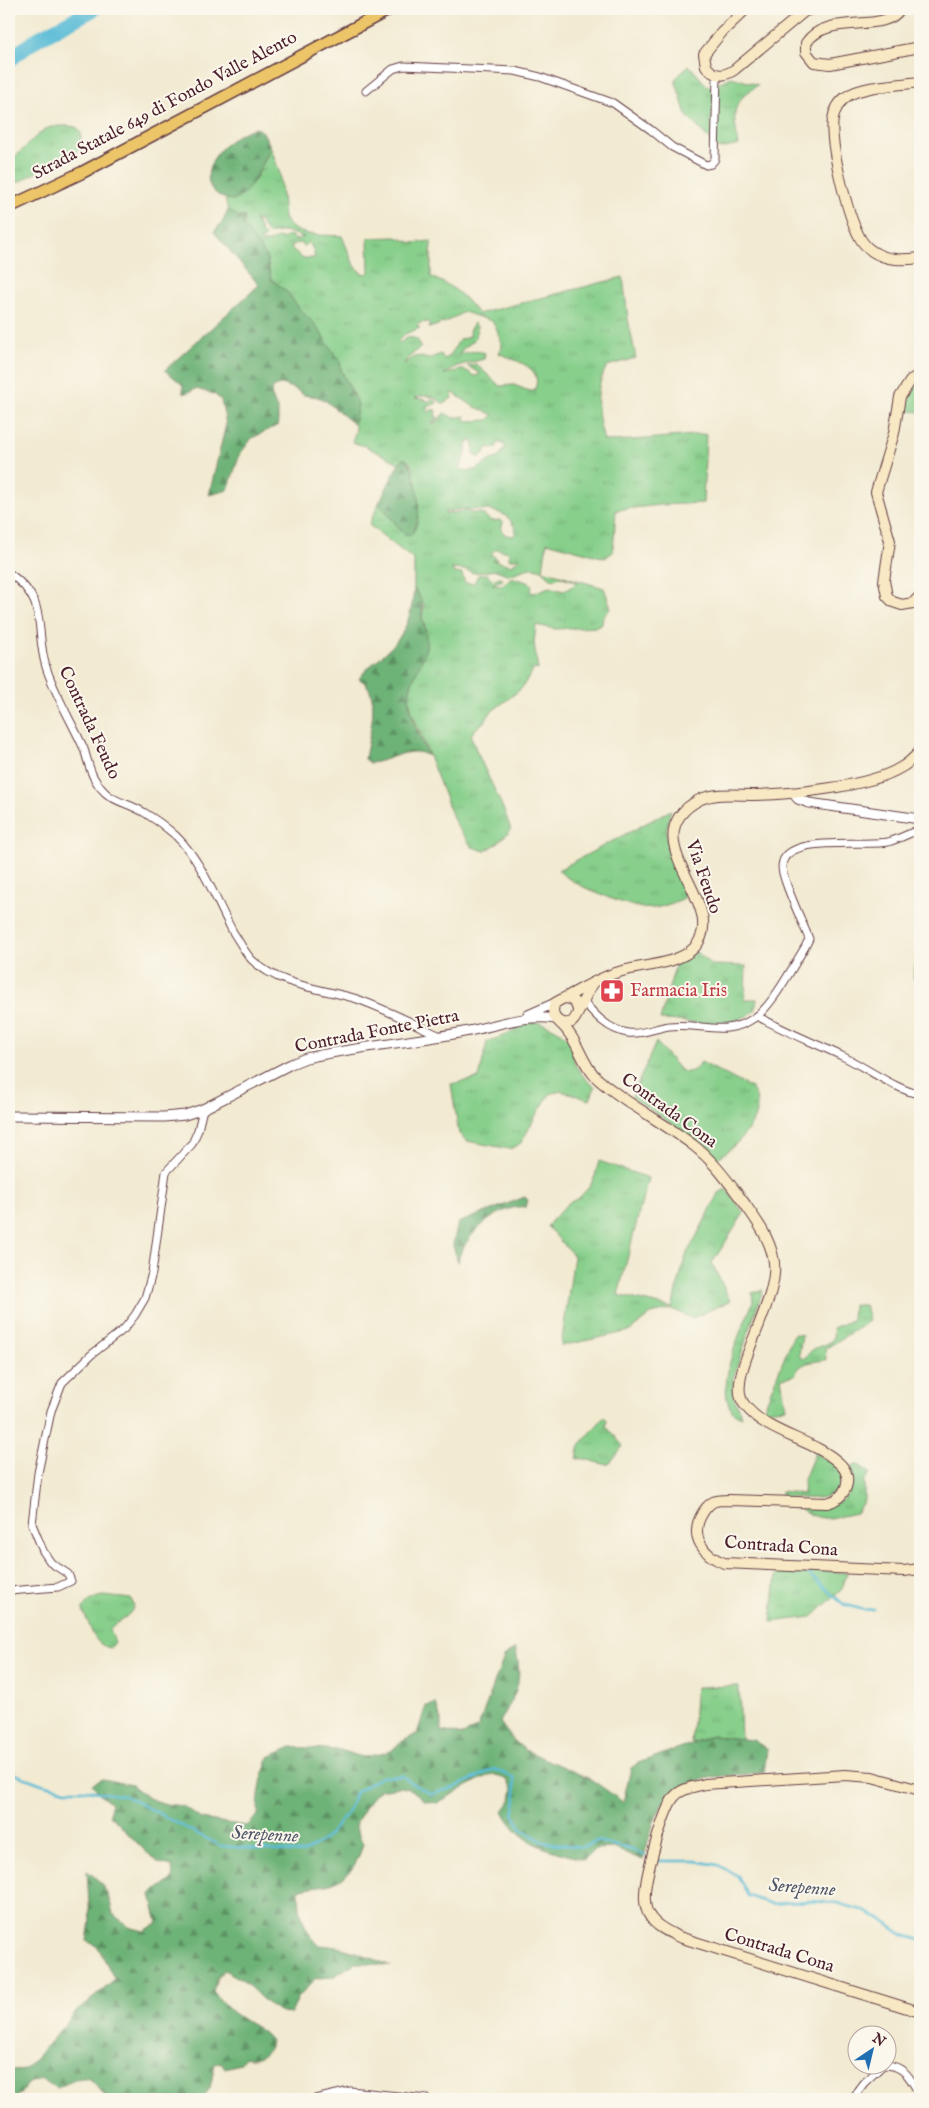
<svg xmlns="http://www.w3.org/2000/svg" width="929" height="2108" font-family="'IM FELL English',serif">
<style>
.grass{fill:url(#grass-tufts);stroke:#68775b;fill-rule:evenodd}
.forest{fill:url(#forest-firs);stroke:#5c6851}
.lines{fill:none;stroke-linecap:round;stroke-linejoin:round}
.stream{stroke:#58bbd6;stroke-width:2.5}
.river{stroke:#58bbd6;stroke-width:15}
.minor-casing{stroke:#633d44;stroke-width:9}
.tertiary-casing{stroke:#633d44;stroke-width:11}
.secondary-casing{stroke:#633d44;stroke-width:12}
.trunk-casing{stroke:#633d44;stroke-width:14}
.minor{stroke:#fff;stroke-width:7}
.tertiary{stroke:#fff;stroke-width:9}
.secondary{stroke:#f8e8c3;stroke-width:10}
.trunk{stroke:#edc569;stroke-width:11}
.labels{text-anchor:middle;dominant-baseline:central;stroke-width:4;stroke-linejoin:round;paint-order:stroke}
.street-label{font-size:18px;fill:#4a1f2b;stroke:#fbf7ec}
.health-label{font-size:18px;fill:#be3a42;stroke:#fbf7ec;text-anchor:start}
.water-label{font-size:19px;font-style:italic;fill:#4f5667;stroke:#fbf7ec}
</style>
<defs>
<pattern id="grass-tufts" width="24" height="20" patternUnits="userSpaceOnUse" patternTransform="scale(1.25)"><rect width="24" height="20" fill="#87cf8b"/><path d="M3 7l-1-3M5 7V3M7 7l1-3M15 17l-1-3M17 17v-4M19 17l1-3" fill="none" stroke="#76b178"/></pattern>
<pattern id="forest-firs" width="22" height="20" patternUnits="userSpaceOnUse" patternTransform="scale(1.25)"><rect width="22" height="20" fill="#6db277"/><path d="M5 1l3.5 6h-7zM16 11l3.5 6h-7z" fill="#5c9062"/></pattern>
</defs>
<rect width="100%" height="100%" fill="#fbf7ec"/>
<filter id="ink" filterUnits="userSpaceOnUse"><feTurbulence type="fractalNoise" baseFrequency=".02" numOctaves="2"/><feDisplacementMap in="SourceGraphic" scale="10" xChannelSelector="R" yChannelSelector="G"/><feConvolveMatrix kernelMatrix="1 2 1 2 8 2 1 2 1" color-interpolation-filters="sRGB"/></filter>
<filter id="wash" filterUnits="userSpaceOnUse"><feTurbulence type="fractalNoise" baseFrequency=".0096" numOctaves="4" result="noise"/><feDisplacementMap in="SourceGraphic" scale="20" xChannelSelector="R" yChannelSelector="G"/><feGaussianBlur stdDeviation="1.12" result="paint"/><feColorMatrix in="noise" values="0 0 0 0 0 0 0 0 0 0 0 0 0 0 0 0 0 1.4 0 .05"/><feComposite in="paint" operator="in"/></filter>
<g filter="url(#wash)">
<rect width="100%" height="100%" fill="#f2ead1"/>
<path class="grass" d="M689,65L707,86L712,87L731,77L758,85C729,104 733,114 739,145L719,149L686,115L675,79Z
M68,126L76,127L81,133V149L9,187V163C18,155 38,132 48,128C54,126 62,126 68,126Z
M271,148L280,174L284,218C295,239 321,234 342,236L353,263L361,273L367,274L369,272L368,238L396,237L413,243L431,241V277C454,287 463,294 478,314L623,277L628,319L636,358L607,366C593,391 597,414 604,441L633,440L706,434L703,503L660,505L616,510L613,552L605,558L547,542L543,570L604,588L611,608L603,617L602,624L597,627L555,629L536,625L534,643L538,670L534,669L521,689L491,712L485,721L474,730L471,736C482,769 501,797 511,830L495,845L485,851L472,847L456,825L412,712L409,699L410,688L426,647L425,626L422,618L424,605L414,588V560L369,525L379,503L404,534L419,505L411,464L405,458L399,463L365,446L352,442L356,430L354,424L358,404L341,370L340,362L314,323L299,308L287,292L271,279L266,256L247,232L243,225L244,217C234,219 225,208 226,199L235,200L255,180ZM254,219L260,222L268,234L285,231L304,237L295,240L292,236L287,235L284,239L277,238L269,242H261L259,240L263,239L265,236L260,231V227ZM308,242L313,249L315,258H302L291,248L294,244L301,243L304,246ZM464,312L492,321L497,330L502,347L499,353C513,361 546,366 534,391H529L514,385L500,386L476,364L467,366L480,373L479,375L474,376C461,365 459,372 444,374L457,366L484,359L485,353C477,350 466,352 459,355C467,340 476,348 477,326L474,323L469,331L470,336L466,338L460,339L449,357L444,359L441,354L428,359C414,355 416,355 404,364L408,358L421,347L417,339C409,336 406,338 400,343L398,341L405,334L420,328L417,326L419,323L428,322L430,324L429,328L446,322ZM452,392L473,406L494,415L488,420L468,421L465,420V416L454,418L444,413L438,421L432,424V422L437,420L438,417L435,416L436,411L434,409L428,412L426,408L437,403L436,401L431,399L428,403L427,400L415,398C427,393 434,397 444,404L452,398ZM473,440L474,454L479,458L489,447L495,449L499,442L506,446L498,458C484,459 480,476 460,469L466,453V444ZM463,509C481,511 504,506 514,526C517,530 516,533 513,536L506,535L501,530L503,522L500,520L491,521L481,513H470L466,511L445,514V512ZM496,549L509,552V559H520L511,565L492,560H497L496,558L491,554ZM532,567L542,570L552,579L562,577L575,581L576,584L564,591L549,587L534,593L531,592L532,585L530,583L512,577L502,585L492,584L503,580L501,577H499L493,580L487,574L478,575L474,583H465L462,574L455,573L451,569L466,570L473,573L496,570L509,575Z
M920,376V412L899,410L903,395Z
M671,810C659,845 674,859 685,891L684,898C671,904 656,910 642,908C622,904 571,885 558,870Z
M920,949V977L913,978L917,951Z
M697,952L711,965L746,966L745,999H757L755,1011C718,1035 699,1020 660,1020L676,963Z
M536,1022C551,1025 570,1034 573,1050C574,1054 573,1058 574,1062C579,1072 587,1081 595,1087L590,1100L561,1091L550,1094L538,1112L521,1143L510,1149L467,1141L459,1134L451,1084L479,1078L487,1042L510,1033L521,1025Z
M656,1042L680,1070C690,1075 695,1070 701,1062L751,1088C771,1113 737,1147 716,1159L704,1146L632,1097Z
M599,1161L648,1178L618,1295L672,1308L685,1258L719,1193L726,1189L744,1213L712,1263L730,1301L692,1318L672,1309L651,1314L630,1331L561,1346L574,1256L547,1226L567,1204L580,1197L590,1186L595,1176Z
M763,1290L733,1378V1395L742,1417C739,1416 733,1413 732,1411C714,1384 742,1329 753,1302L752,1293Z
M853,1305H865L869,1321L825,1349L826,1360C813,1362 800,1361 795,1375L781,1378L786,1408L763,1410L794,1334L802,1335L799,1355L802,1359C808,1357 809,1351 814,1349C824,1343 836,1346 833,1328L852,1320Z
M604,1417L607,1420L606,1426L623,1446L609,1464C597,1465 589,1457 577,1459L580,1445Z
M815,1453C823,1457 833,1462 838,1468C849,1484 832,1498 816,1498C805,1499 793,1497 781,1496V1491L803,1494L804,1479Z
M859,1465L870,1473L864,1481V1500L856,1513C826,1519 821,1523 795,1505C813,1505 839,1511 849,1492C853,1484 853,1478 851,1469L852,1466Z
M777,1567L847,1573L842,1589L812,1617L771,1622Z
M104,1596L131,1599L134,1606C130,1618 117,1620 110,1630L115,1642L114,1645L110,1648C94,1644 93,1633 87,1620C85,1615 83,1613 83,1608C90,1600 94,1597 104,1596Z
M739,1686L741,1739L713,1736L691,1743L696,1687Z"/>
<path class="forest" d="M256,128L263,132L271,148C260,165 256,184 240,197C229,205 212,194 209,183C203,159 234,132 256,128Z
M228,210L239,217H245L243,225L266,256L271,279L287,292L299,308L314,323L340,362L341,370L358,404L354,424L326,401L318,397L304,395L295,389L281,384L273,388L271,394L278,411V425L252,438L240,454L228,490L209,495L226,424L221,400L214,394L196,389L183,394V385L165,370L259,285L214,232L223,221Z
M405,458C418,472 425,520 411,535L404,534L379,503L399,463Z
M414,588C424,603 422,600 422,617C423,626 428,636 426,647C423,664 409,679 409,698C409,715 422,740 428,756C411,744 388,762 370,763L365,759C368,738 384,690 359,679C369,664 384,656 395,643C408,628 413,607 414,588Z
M525,1197L528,1200L526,1207C501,1203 461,1237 458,1262L453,1245L458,1223Z
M515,1648C524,1682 516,1693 500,1722L511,1738L525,1750L592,1780L623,1802L631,1768L638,1763L713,1736L753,1740L767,1749L764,1773C729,1776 684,1773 662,1806C652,1821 648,1843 643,1860L613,1848L595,1849L584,1860C547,1848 523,1848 503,1811L511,1800L513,1788L507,1780L493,1774L477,1781L437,1803L425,1801L412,1790L400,1787L379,1790L364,1808L355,1826L363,1844C358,1862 349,1879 330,1884C320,1887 310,1886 299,1890C299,1913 303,1929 319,1945C345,1946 367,1956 391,1966L368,1963H355L333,1977L316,1978L298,1998L291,2014C270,2012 257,1992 242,1980C236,1976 230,1973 224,1970L217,1978L213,1991C221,2001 228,2010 239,2017C250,2025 263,2029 271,2041C268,2053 259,2061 245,2057L240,2064L225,2068L221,2062L215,2064L210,2088L202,2099H107C86,2070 86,2076 56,2088L41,2079L29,2083L15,2099H9V2073L13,2070L26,2069L76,2012L115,1980L98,1947L87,1941L90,1921L87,1871C103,1882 109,1894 113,1914L129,1927L144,1931L158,1923L151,1894L173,1879L172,1866L159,1863L143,1849L110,1815L111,1803L100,1794L92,1784L103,1779L132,1785L148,1798L166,1804L183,1806L201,1819L247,1826L258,1815C258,1794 261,1777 269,1757L292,1747L340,1750L362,1757L380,1754L391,1751L401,1742L417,1734L426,1706L436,1704L441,1720V1731L463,1735L478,1727L504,1657Z"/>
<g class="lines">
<path class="stream" d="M804,1570L843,1604L864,1610L874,1609
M9,1772L42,1784L66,1790H86L125,1796L221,1846L303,1853L325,1839L346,1815L356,1792L381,1777L403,1776L411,1783L431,1794L456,1787L494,1769L514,1778L516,1800L513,1814L522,1829L543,1842L582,1847L597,1841L633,1850L645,1855
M659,1861H696L718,1865L738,1876L748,1896L772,1904L809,1901L837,1903L862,1910L879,1918L903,1935L920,1940"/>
<path class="river" d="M9,60L37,39L94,9"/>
</g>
</g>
<g filter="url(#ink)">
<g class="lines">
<defs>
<path id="minor" d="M366,91L393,69L403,66L515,71L540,77L613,103L651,130L672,147L706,165L711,164L715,159L717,75
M9,573C50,602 34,627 46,667C55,695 72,722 84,749C87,758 89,769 94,778C109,804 122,799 145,813C155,819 166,827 175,835C203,862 215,899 233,932C239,941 245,953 252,960C281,987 321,988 357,999C385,1009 413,1023 440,1036
M582,1000C595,1015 608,1030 628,1033C642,1035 655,1028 669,1026C700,1022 725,1038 754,1018C771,1008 794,965 805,947L809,939C804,925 781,878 782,866C784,833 866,847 888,842C899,839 910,833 920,829
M757,1016C786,1032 815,1043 844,1057C863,1066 902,1093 920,1094
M9,1591L58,1587L71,1581L68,1574L51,1563L43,1551L32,1524L38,1473L51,1411L62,1383L91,1355L124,1329L135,1315L145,1298L152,1273L166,1172L192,1144L198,1130L203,1109
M886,2065C906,2066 912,2081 920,2096
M315,2099L350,2091L427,2099
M852,2099L864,2083L882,2066"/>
<path id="tertiary" d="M792,792L798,799L809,803L920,819
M528,1015L555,1003
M9,1116L164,1117L185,1115L203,1109L291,1064L306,1058C360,1046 415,1042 469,1031C498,1025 526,1014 556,1019"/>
<path id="secondary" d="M746,9L722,32L704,54L706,66C714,77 723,77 734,70L805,11L812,9
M900,9C884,35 827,11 806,43V52L814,62L830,64L920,47
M920,82C900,85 862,85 846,97C839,102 834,111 833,119C829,143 847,212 858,234C861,241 866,247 872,251C887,261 904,260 920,258
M920,374L911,380L900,397L894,433L876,492L890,541L884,581L887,596L893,602L902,605L913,603L920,596
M564,998C582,989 600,977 619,972C641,965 677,965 694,948C734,906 627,839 699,800C715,792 738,795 755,795C792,794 869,787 900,768C908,764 914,758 920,751
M578,1011C577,1003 572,998 564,998L555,1003C549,1016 559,1027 572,1022C580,1015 583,996 593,984
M559,1022C579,1039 581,1065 599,1080C628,1105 663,1122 693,1145C714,1161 729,1183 745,1204C756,1220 769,1237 773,1257C784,1298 723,1376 744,1404C767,1435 812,1438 839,1463C855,1477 846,1499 827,1503L729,1500C724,1500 717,1500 713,1502C709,1504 704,1510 702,1514C689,1536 703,1555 724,1563L904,1571L920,1569
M920,1790L872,1777L845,1775L705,1784C694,1787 682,1788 674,1797C663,1811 643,1882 645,1900C645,1905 647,1913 651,1918C657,1927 669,1932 679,1937L920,2012"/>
<path id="trunk" d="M9,207L83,172L390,9"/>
</defs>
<use href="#minor" class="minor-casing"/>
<use href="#tertiary" class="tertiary-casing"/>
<use href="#secondary" class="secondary-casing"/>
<use href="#trunk" class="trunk-casing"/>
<use href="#minor" class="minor"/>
<use href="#tertiary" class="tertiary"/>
<use href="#secondary" class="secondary"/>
<use href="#trunk" class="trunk"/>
</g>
</g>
<defs>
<symbol id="pharmacy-square" viewBox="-11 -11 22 22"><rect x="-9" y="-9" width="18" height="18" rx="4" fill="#e0444e" stroke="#fbf7ec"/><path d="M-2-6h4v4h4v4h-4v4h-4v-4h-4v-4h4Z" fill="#fff"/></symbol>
</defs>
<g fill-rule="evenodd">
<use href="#pharmacy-square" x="598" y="977" width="28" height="28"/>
</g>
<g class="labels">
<g class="street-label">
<text transform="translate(165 106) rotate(-28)">Strada Statale 649 di Fondo Valle Alento</text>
<text transform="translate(89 723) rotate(65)">Contrada Feudo</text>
<text transform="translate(703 877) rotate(71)">Via Feudo</text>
<text transform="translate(377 1032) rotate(-11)">Contrada Fonte Pietra</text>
<text transform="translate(669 1111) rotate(36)">Contrada Cona</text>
<text transform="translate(781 1547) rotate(4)">Contrada Cona</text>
<text transform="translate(779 1951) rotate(17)">Contrada Cona</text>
</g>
<g class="health-label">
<text x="630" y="991">Farmacia Iris</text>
</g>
<g class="water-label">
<text transform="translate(265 1835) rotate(3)">Serepenne</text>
<text transform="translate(802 1888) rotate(4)">Serepenne</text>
</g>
</g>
<rect width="929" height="2108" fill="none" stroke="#fbf7ec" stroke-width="30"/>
<g transform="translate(872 2050) rotate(35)"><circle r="24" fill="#fbf7ec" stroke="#b4a19f"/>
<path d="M0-4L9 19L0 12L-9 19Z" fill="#1f6fb2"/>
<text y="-8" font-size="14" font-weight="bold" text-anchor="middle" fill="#4a1f2b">N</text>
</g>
</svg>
